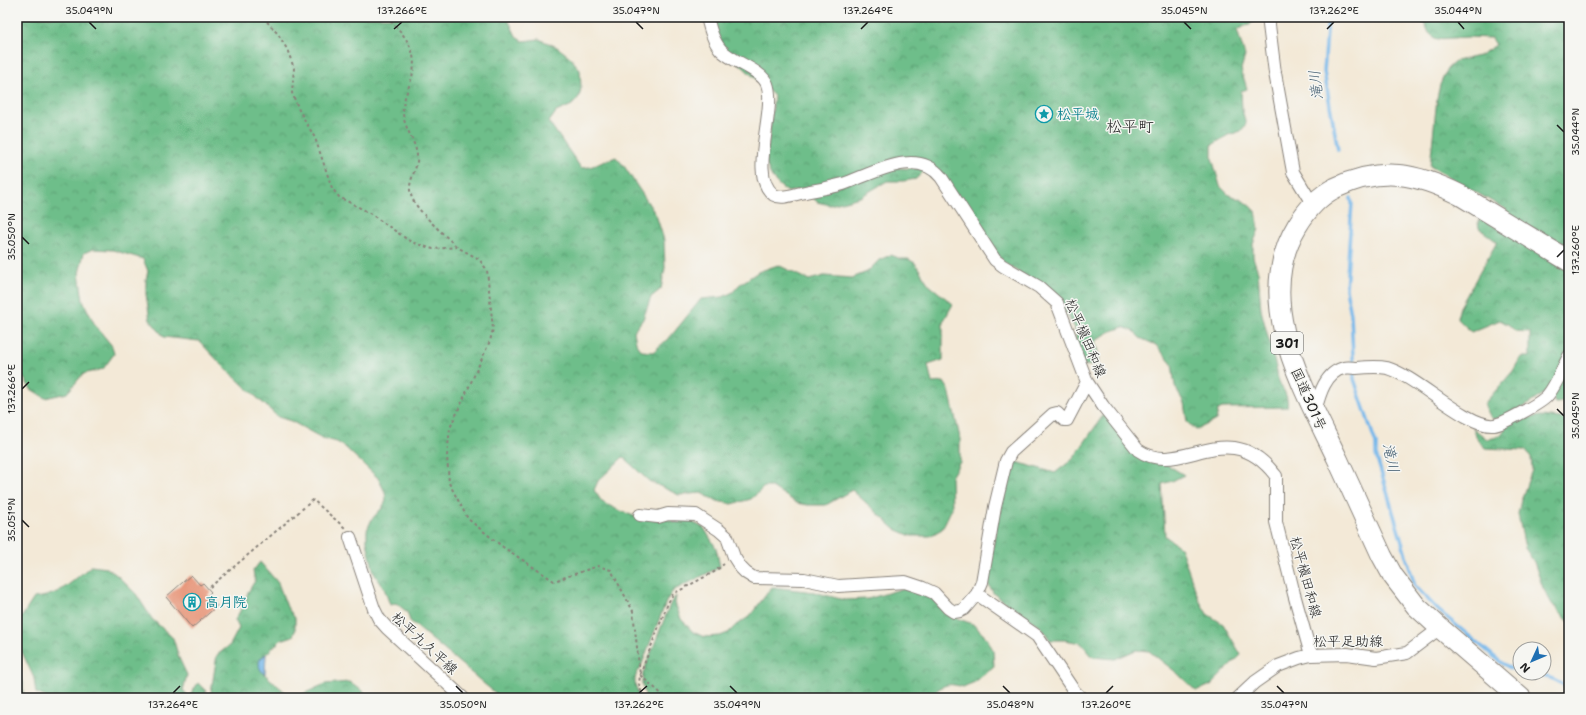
<svg xmlns="http://www.w3.org/2000/svg" width="1586" height="715" font-family="'Shantell Sans','Klee One',sans-serif">
<style>
.forest{fill:url(#forest-crowns);stroke:#456d53}
.water{fill:#74b7ea;stroke:#486a83}
.lines{fill:none;stroke-linecap:round;stroke-linejoin:round}
.stream{stroke:#74b7ea;stroke-width:3.5}
.building{fill:#e79478}
.minor-casing{stroke:#88827a;stroke-width:14}
.trunk-casing{stroke:#88827a;stroke-width:22}
.path{stroke:#88827a;stroke-width:2;stroke-dasharray:3 3;stroke-linecap:butt}
.minor{stroke:#fff;stroke-width:12}
.trunk{stroke:#fff;stroke-width:20}
.ticks{fill:none;stroke:#1c1c1c;stroke-width:1.5}
.labels{text-anchor:middle;dominant-baseline:central;stroke-width:3;stroke-linejoin:round;paint-order:stroke}
.shield{fill:#f6f6f2;stroke:#5d5d5c;stroke-width:1}
.shield-label{font-size:13px;font-weight:bold;fill:#1c1c1c}
.culture-label{font-size:14px;font-weight:bold;fill:#0d838f;stroke:#f6f6f2;text-anchor:start}
.street-label{font-size:14px;fill:#1c1c1c;stroke:#f6f6f2}
.water-label{font-size:15px;font-style:italic;fill:#3f5a6e;stroke:#f6f6f2}
.quarter-label{font-size:16px;fill:#1c1c1c;stroke:#f6f6f2}
.neatline{fill:none;stroke:#1c1c1c;stroke-width:1.5}
.ticks-label{font-size:10px;text-anchor:middle;fill:#1c1c1c}
</style>
<defs>
<pattern id="forest-crowns" width="20" height="18" patternUnits="userSpaceOnUse"><rect width="20" height="18" fill="#6ebe8a"/><path d="M2 6a3 3 0 1 1 6 0M12 15a3 3 0 1 1 6 0" fill="none" stroke="#5a9a70"/></pattern>
</defs>
<rect width="100%" height="100%" fill="#f6f6f2"/>
<filter id="ink" filterUnits="userSpaceOnUse"><feTurbulence type="fractalNoise" baseFrequency=".025" numOctaves="2"/><feDisplacementMap in="SourceGraphic" scale="8" xChannelSelector="R" yChannelSelector="G"/><feConvolveMatrix kernelMatrix="1 2 1 2 8 2 1 2 1" color-interpolation-filters="sRGB"/></filter>
<filter id="wash" filterUnits="userSpaceOnUse"><feTurbulence type="fractalNoise" baseFrequency=".012" numOctaves="4" result="noise"/><feDisplacementMap in="SourceGraphic" scale="16" xChannelSelector="R" yChannelSelector="G"/><feGaussianBlur stdDeviation="0.9" result="paint"/><feColorMatrix in="noise" values="0 0 0 0 0 0 0 0 0 0 0 0 0 0 0 0 0 1.4 0 .05"/><feComposite in="paint" operator="in"/></filter>
<g filter="url(#wash)">
<rect width="100%" height="100%" fill="#f3e9d7"/>
<path class="forest" d="M17,17H507L517,38L523,41L539,39L557,47L570,57L580,70L581,88L579,97L572,105L556,112L549,122L581,168L590,167L616,157L624,166L656,215L664,240L665,268L661,289L651,297L643,319L634,331L636,343L642,351L653,352L671,336L701,299L723,297L733,292L739,285L758,272L778,265L809,280L824,276L852,278L867,272L879,260L891,255L901,259H908L915,263L929,285L953,304L943,322V360L928,365L932,383L944,382L949,390L960,438V462L951,477L952,508L942,529L930,536H911L895,529L852,490L826,505H808L797,503L772,487H764L751,499L732,504L717,501L701,493L679,495L649,481L623,457L598,481L594,490L602,502L618,510L639,518L690,521L704,528L716,548L720,567L676,589L672,592L666,602L640,669C631,680 636,686 640,698H501L410,621L407,612L396,603L390,605L384,588L374,573L367,542V530L372,519L382,508L386,501L385,492L378,478L345,447L337,442L322,438L291,421L278,417L224,367L199,341L164,337L150,320L146,294V280L148,271L143,259L113,250L93,249L84,253L79,273L83,301L95,325L112,346L114,354L103,369L83,374L67,393L45,398L31,389L17,368Z
M710,17H1259V19L1237,30L1245,56L1241,69L1247,89L1241,91L1242,110L1246,124L1241,131L1228,135L1212,145V158L1220,186L1229,195L1242,200L1256,211L1259,229L1253,244V257L1258,272L1261,310L1277,371C1276,385 1290,392 1287,407L1222,408L1218,410L1216,420L1196,430L1187,422L1184,403L1175,386L1172,364L1156,345L1140,338L1133,331L1123,327L1109,332L1095,341L1099,357L1098,364L1093,366L1084,365L1077,350L1075,328L1054,294L1004,263L921,160L841,180L788,192C775,183 771,178 766,163L774,96L725,50Z
M1422,17H1569V250L1505,213L1507,210L1430,166L1437,98L1440,85L1447,69L1456,61L1479,56L1496,45L1492,38L1468,37L1436,39L1429,33Z
M895,168L926,169L916,179L903,181H887L860,197L830,205L817,202L810,195Z
M1482,219L1569,269V350L1548,391L1515,413L1495,419L1491,418L1484,404L1513,371L1521,357H1530V332L1515,331L1509,325L1500,320L1471,332L1457,318L1460,307L1497,242L1479,228L1478,222Z
M1569,363V401L1567,399L1558,403H1555L1552,396Z
M1104,414L1150,460L1166,464L1184,475L1172,481L1162,484L1165,536L1180,547L1199,600L1207,614L1223,624L1241,655L1211,685L1196,691L1177,673L1149,651L1136,650L1115,659L1093,657L1081,643L1065,640H1050L1042,628L994,594L987,582L1006,471L1013,461L1055,473L1073,459Z
M1541,416L1569,419V622L1552,604L1543,588L1534,562L1525,548L1518,514L1521,500L1532,470L1531,457L1525,450L1485,448L1478,441L1473,428L1487,439C1498,438 1504,435 1506,424L1521,419Z
M260,562L278,583L287,607L295,618V631L293,636L281,640L266,654L263,655V673L292,698H210L217,655L230,645L239,628L235,620C243,608 246,593 255,581L253,571Z
M91,566L107,568L118,576L136,594L152,619L173,638L179,658L187,675L183,690L189,697L198,683L206,691L204,698H48L36,693L34,678L22,652L17,637L18,623L34,598C60,596 71,582 91,566Z
M772,587L814,592L844,600L868,599L904,588L920,593L935,599L956,618L973,624L987,638L993,650L994,666L975,682L963,687C944,681 942,687 927,698H646L642,684L643,673L671,602L676,596L675,603L681,619L693,632L704,637L720,636L728,633L736,625L749,617Z
M17,670L23,682V696L17,695Z
M349,682L363,691L369,698H294L325,684Z"/>
<path class="water" d="M266,654V655L265,674C259,670 258,665 260,659Z"/>
<g class="lines">
<path class="stream" d="M1328,17L1324,72L1338,150
M1351,198L1352,203L1346,289L1351,314L1354,379L1376,444V455L1415,586L1438,610L1503,664L1520,673
M1521,673C1538,676 1558,675 1569,691"/>
</g>
<g id="blocks">
<path class="building" d="M191,575L200,585L203,583L211,592L208,595L217,606L192,628L166,597Z"/>
</g>
</g>
<g filter="url(#ink)">
<use href="#blocks" fill-opacity="0" stroke="#88827a" stroke-width="1"/>
<g class="lines">
<defs>
<path id="minor" d="M707,17C710,29 713,41 721,50C732,62 762,70 767,84C777,110 747,176 774,195C781,199 793,195 801,193C815,190 829,188 843,184C871,175 916,146 941,177L995,260L1003,266L1039,287L1057,303L1087,382L1103,406L1138,450C1181,480 1227,412 1276,476V522L1294,594L1311,655
M1268,17L1275,73L1293,172L1313,205
M1315,411C1319,396 1325,372 1344,368C1348,367 1353,368 1356,368C1366,367 1378,366 1387,368C1416,376 1468,428 1494,425C1503,424 1541,403 1547,396C1556,386 1563,367 1569,356
M640,515L658,517L668,514L696,515L719,530L727,537L734,557L741,568L746,573L754,578L804,579L838,586L905,582L923,588L934,593L948,608L954,612L960,611L964,609L977,594L982,582L995,507L1006,461L1011,452L1053,414L1057,413L1064,420H1067L1087,382
M350,537L374,609L379,619L387,628L463,698
M977,594L1037,636L1074,691L1081,698
M1238,698L1255,682L1278,666L1299,658L1311,655L1347,654L1376,658L1407,653L1440,628"/>
<path id="trunk" d="M1521,698L1440,628L1416,606L1393,576L1382,556C1367,524 1353,492 1338,460C1305,390 1251,302 1297,226C1306,211 1319,196 1335,188C1382,166 1416,173 1460,195L1569,261"/>
</defs>
<use href="#minor" class="minor-casing"/>
<use href="#trunk" class="trunk-casing"/>
<path class="path" d="M263,17L278,34L287,49L294,68L292,93L299,110L315,138L332,188L339,197L368,212L411,242L433,249L457,247L479,259L487,270L493,329L490,341L450,428L447,456L449,483L468,519L503,547L554,581L598,566L611,570L633,611L640,675L666,698
M386,17C407,36 421,54 410,83C407,93 402,102 403,113C404,130 419,144 417,162C415,173 407,184 411,195C415,210 445,235 457,247
M210,587L313,500L345,528
M643,698L639,684L640,675L668,603L673,594L714,572L724,564"/>
<use href="#minor" class="minor"/>
<use href="#trunk" class="trunk"/>
</g>
</g>
<path class="ticks" d="M89,22L96,29M636,22L643,29M1184,22L1191,29M1458,22L1464,29M394,29L402,22M861,29L868,22M1327,29L1334,22M1557,125L1564,132M22,237L29,244M1557,257L1564,250M22,389L29,382M1557,409L1564,416M22,520L29,527M456,686L463,693M730,686L737,693M1003,686L1010,693M1277,686L1284,693M173,693L180,686M639,693L647,686M1106,693L1113,686"/>
<defs>
<symbol id="sight-ring" viewBox="-11 -11 22 22"><circle r="9.5" fill="#f6f6f2" stroke="#0f9aa8" stroke-width="1.5"/><path d="M0-6L1.8-2.2L6-1.7L2.9 1.2L3.7 5.4L0 3.3L-3.7 5.4L-2.9 1.2L-6-1.7L-1.8-2.2Z" fill="#0f9aa8"/></symbol>
<symbol id="building-ring" viewBox="-11 -11 22 22"><circle r="9.5" fill="#f6f6f2" stroke="#0f9aa8" stroke-width="1.5"/><path d="M-4-6H4V6H1V3H-1V6H-4ZM-2.5-4.3h1.7v1.8h-1.7ZM.8-4.3h1.7v1.8H.8ZM-2.5-1h1.7V.8h-1.7ZM.8-1h1.7V.8H.8Z" fill="#0f9aa8"/></symbol>
</defs>
<g fill-rule="evenodd">
<use href="#sight-ring" x="1034" y="104" width="20" height="20"/>
<use href="#building-ring" x="182" y="592" width="20" height="20"/>
</g>
<g class="labels">
<rect class="shield" x="1271" y="332" width="32" height="22" rx="3"/>
<g class="shield-label">
<text x="1287" y="343">301</text>
</g>
<g class="culture-label">
<text x="1057" y="114">松平城</text>
<text x="205" y="602">高月院</text>
</g>
<g class="street-label">
<text transform="translate(1086 338) rotate(67)">松平槇田和線</text>
<text transform="translate(1309 399) rotate(66)">国道301号</text>
<text transform="translate(1306 577) rotate(75)">松平槇田和線</text>
<text x="1348" y="641">松平足助線</text>
<text transform="translate(425 643) rotate(43)">松平九久平線</text>
</g>
<g class="water-label">
<text transform="translate(1316 85) rotate(-97)">滝川</text>
<text transform="translate(1391 458) rotate(78)">滝川</text>
</g>
<g class="quarter-label">
<text x="1130" y="126">松平町</text>
</g>
</g>
<rect width="1586" height="715" fill="none" stroke="#f6f6f2" stroke-width="44"/>
<g transform="translate(1532 661) rotate(226)"><circle r="19" fill="#f6f6f2" stroke="#9f9f9c"/>
<path d="M0-3L7 15L0 10L-7 15Z" fill="#1f6fb2"/>
<text y="-6" font-size="11" font-weight="bold" text-anchor="middle" fill="#1c1c1c">N</text>
</g>
<rect x="22" y="22" width="1542" height="671" class="neatline"/>
<g class="ticks-label">
<text x="89" y="14">35.049°N</text>
<text x="402" y="14">137.266°E</text>
<text x="636" y="14">35.047°N</text>
<text x="868" y="14">137.264°E</text>
<text x="1184" y="14">35.045°N</text>
<text x="1334" y="14">137.262°E</text>
<text x="1458" y="14">35.044°N</text>
<text transform="translate(1575 132) rotate(-90)" y="4">35.044°N</text>
<text transform="translate(11 237) rotate(-90)" y="4">35.050°N</text>
<text transform="translate(1575 250) rotate(-90)" y="4">137.260°E</text>
<text transform="translate(11 389) rotate(-90)" y="4">137.266°E</text>
<text transform="translate(1575 416) rotate(-90)" y="4">35.045°N</text>
<text transform="translate(11 520) rotate(-90)" y="4">35.051°N</text>
<text x="173" y="708">137.264°E</text>
<text x="463" y="708">35.050°N</text>
<text x="639" y="708">137.262°E</text>
<text x="737" y="708">35.049°N</text>
<text x="1010" y="708">35.048°N</text>
<text x="1106" y="708">137.260°E</text>
<text x="1284" y="708">35.047°N</text>
</g>
</svg>
